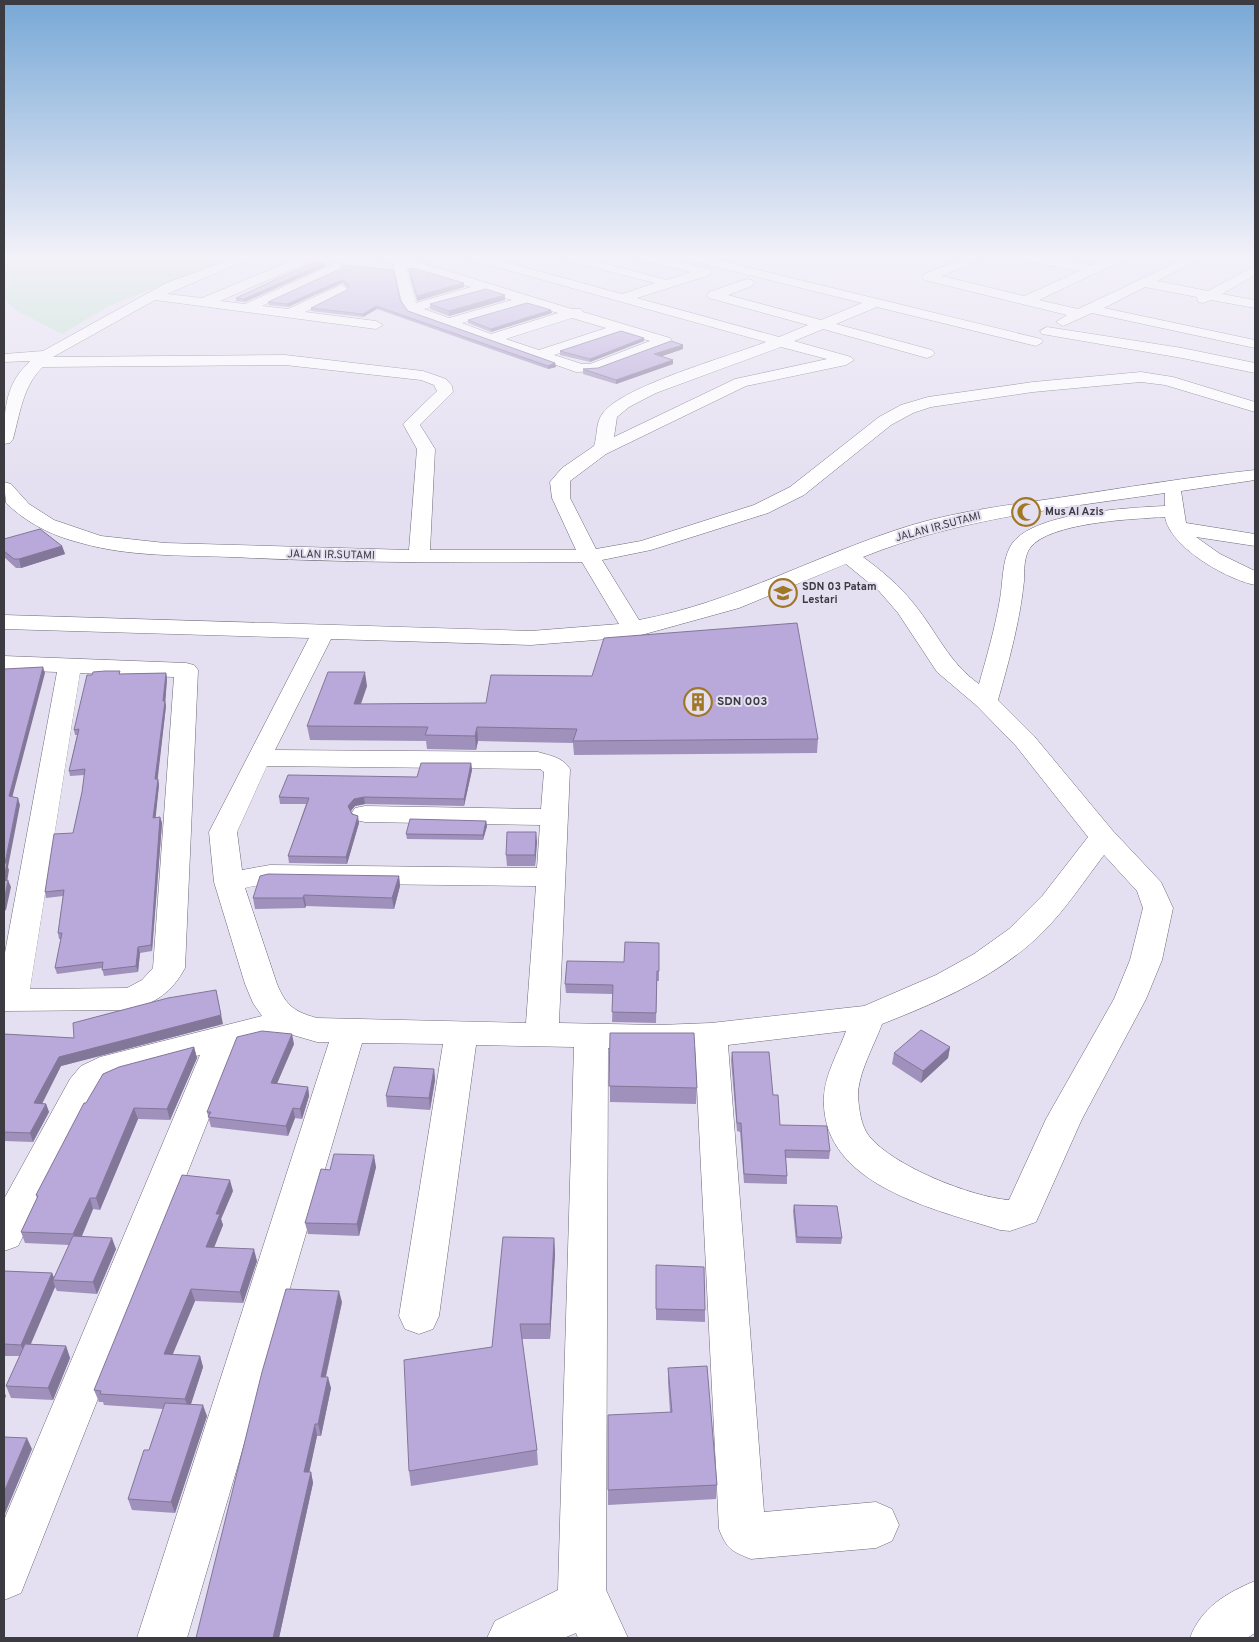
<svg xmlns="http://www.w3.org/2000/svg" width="1259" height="1642" font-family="Overpass,sans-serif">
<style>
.green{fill:#bbe0c8}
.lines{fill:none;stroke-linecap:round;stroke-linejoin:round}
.minor-casing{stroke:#6d6878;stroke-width:1}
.minor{fill:#fff;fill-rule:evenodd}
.wall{fill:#9f91bb}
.shaded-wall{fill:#827699}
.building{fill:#b9a9da;stroke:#827699}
.labels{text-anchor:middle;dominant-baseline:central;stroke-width:4;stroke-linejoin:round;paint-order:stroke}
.far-poi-label{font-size:11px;font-weight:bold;fill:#3d3b42;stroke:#e5e0f1;text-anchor:start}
.far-street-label{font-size:11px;fill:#3d3b42;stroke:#e5e0f1}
.poi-label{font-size:12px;font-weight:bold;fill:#3d3b42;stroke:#e5e0f1;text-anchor:start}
</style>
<rect width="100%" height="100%" fill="#e5e0f1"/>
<path class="green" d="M4,255H236L109,306L62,334L14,309L4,298Z"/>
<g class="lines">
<defs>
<path id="minor" d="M243,255H259L167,294L202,298L305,255L311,259L309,262L220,301L245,304L336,263L342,267L340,270L262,306L288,309L341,285L348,289L346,292L305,312L376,321L383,325L376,329L155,300L53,357L285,355L423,371L446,379L452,386L453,392L420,425L435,449L430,550H576L552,498L550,482L562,468L594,446C598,435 595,423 603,413C623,386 730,356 766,342L464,258L462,255H480L622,294L655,283L557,258L555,255H574L667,280L691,272L630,258L628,255H648L710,269L711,272L710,275L637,298L779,337L808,325L709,298L707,295L709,292L747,279L752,280L754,283L752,286L728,295L821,320L862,303L681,258L679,255H698L1041,339L1043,342L1036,346L877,307L836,324L932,350L935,353L932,356L927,358L823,329L794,341L851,357L854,360L846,365L746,386L606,454L570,481V498L596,549L641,541L754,505L790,487L879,417L901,405L928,397L1033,382L1141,372L1173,377L1255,402V412L1165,385L1141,382L1033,392L931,407L913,413L891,425L804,495L768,513L651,550L602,560L639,620C736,602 820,553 912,525C959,511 1009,505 1057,498C1123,488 1189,477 1255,470V480L1181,491L1186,523L1255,534V546L1196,537L1220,554L1255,571V585C1226,579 1170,547 1165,517C1134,519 1049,522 1030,548C1024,556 1024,571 1024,581C1020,621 1009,661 998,700L1034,736L1113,831L1161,882L1173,908L1162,960L1146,999L1082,1119L1036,1222L1010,1231L1000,1230C935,1209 819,1185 824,1096C825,1074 839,1051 846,1031L728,1045L764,1512L876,1502L892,1509L899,1525L892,1541L876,1548L751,1559C731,1551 727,1549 719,1529L695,1047L608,1048L606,1590L628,1638H578L576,1633L564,1638H487L495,1621L558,1590L574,1047L476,1045L439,1316L433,1329L419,1334L405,1329L399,1316L443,1044L362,1043L187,1638H137L329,1042H317L286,1033L238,1045L21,1593L4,1600V1520L200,1055L122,1076L105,1084L95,1096L18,1246L4,1251V1199L70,1079L81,1066L100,1057L262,1016L253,1003L245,984L214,882L209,832L309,638L4,629V615L531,631L619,624L582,562C465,563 348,563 231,557C181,555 130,557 81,543C52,536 27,523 6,503L4,482L11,484L29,504L54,520L101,536L165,543L409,550L417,449L403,424L437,391L434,385L421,380L285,365L43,367C23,385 20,414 13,439L10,443L4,444C4,419 4,393 20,372C23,368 27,365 30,361L4,362V354L43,351L166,283ZM781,347L827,359L735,379L614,437L617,417L629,407L656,393ZM1165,493V506C1129,508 1028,512 1010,547C1002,562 1003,582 1000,599C995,628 987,656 979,684C948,662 937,632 914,604C899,585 882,571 863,557C959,518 1063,508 1165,493ZM846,564L879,591L898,613L937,672L977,706L1016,746L1088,837L1043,895L1009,929L974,954L936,975L864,1006L711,1023L659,1025L559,1023L570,769C562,757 551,756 538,752L275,750L331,639L531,645L634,637L739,608ZM267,766L540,769L544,772L541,809L365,806L355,808L351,814L355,820L365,822L540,825L537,868L270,865L242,870L237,832ZM1104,855L1137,891L1143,908L1130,960L1114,999L1046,1119L1009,1200C971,1197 893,1166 869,1136C861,1126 859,1109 858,1096C858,1073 874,1046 882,1024C938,1002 999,976 1043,932C1066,909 1084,881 1104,855ZM270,883L536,886L526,1023L317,1018C295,1012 286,1006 277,984L245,888Z
M372,255H390L402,257L572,309H581L583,312L670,338L672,341L670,344L597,371L576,372L409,313L402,303L393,263L374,258ZM406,268L471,287L416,303ZM486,292L512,300L449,318L424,309ZM527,304L558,313L491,334L462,323ZM572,318L606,328L539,350L506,339ZM621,332L650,341L590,364H582L554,355Z
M974,255H990L942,276L1024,296L1080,271L1016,259L1010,255H1034L1091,265L1114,255H1129L1127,258L1039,300L1078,309L1192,255H1207L1157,281L1208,291L1255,266V275L1222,294L1255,300V308L1211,300L1203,303L1198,302L1197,297L1145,287L1104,308L1255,340V348L1092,313L1063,326L1056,322L1067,315L924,280L923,277L924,274Z
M1047,327L1182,348L1255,363V373L1182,358L1042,334L1040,331Z
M4,656L186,663L194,665L198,670L185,968C172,992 156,1003 130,1010L4,1011V958L57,672L4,670ZM80,673L174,677L153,968L142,980L127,988L30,989Z
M1255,1581V1633L1247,1638H1190C1201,1608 1226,1593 1255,1581Z"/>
</defs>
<use href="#minor" class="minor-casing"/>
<use href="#minor" class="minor"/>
</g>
<path class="wall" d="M325,263L326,266L245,302L236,301V298Z
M340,269L400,300L408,311L555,363L556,367L548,369L377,309L363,317L311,311V308L347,290L348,288L342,283L288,307L269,305L268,302Z
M409,269L464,287L417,301L409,273Z
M505,300L449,316L430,309V304Z
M552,313L491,332L468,323V320Z
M644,338V341L590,362L560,355V351Z
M683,349L661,356L673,360V364L616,384L583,374V369L598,368Z
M4,539L62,546L65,554L21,568H16L4,557Z
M166,673L167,679L165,701L166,706L157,779H158L159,785L155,818L160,817L162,823L152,951L140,953L138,972L104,976L102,968L57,974L55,968L61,939H59L58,933L63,896L46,898L45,892L73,833L82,792L85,775L70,776L69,771L77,735H75L74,730L120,674Z
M367,686L361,704L818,739L817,753L574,755L573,743L478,741L476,750L427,749L426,741L310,740L307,726Z
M471,763L472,770L464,806L365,804L355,806L351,811L359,823L347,864L289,863L288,856L306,804H280L279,797L417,777Z
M486,821L487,826L483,840L407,839L406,834Z
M537,842L535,866H507L506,855Z
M399,876L400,886L394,909L306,906L305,908L255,909L253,898Z
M659,943V981H657L656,1023L612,1022L613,994L566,993L565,984L624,962Z
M223,1024L61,1066L42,1103L46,1104L49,1112L33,1142L4,1141V1034L74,1038Z
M610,1033L697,1088L696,1104L610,1102Z
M294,1044L277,1083L308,1087L309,1096L302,1119L295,1118L288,1136L211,1127L207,1112Z
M194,1047L197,1058L170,1120L138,1119L100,1210L93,1209L82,1236L116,1249L97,1294L57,1291L55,1287L31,1344L66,1346L70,1358L53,1400L11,1398L6,1386L20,1356H4V1271L52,1273L54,1278L69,1245L25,1243L21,1232L37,1198L36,1195L86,1103Z
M950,1047L948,1058L921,1083L892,1064L894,1053Z
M732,1052L773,1095L780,1125L830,1151L829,1159L786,1158L787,1176V1184L744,1183L740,1132L737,1131L731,1060Z
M434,1069L435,1080L430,1110L387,1107L386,1096Z
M376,1167L359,1236L308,1234L305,1223L330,1170Z
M233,1191L221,1219L223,1225L214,1247L257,1261L243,1303L195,1301L173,1354L200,1356L203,1367L191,1404L207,1416L175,1513L132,1510L128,1499L149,1450L163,1409L104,1405L103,1402H99L94,1390Z
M794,1205L842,1238L841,1244L796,1243L793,1211Z
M554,1238L555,1254L550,1339H522L537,1450L538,1465L411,1486L409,1471L492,1347Z
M656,1265L705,1310V1322L656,1320Z
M342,1302L326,1377L331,1388L321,1436H317L309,1472H311L313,1483L279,1638H196Z
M668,1368L717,1485L716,1499L608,1505V1490L670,1412L668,1382Z"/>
<path class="shaded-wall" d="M325,263L326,266L245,302L244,299Z
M342,280V283L288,307L287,304Z
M464,283V287L417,301V296Z
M505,295V300L449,316V311Z
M376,306L377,309L363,317V314Z
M551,310L552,313L491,332V329Z
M644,338V341L590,362V359Z
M683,345V349L654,359V354Z
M673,360V364L616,384V380Z
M555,363L556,367L548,369V366Z
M62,546L65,554L21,568L19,559Z
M43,667L45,673L11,802L9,796Z
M365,672L367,686L356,717L354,704Z
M166,673L167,679L165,706L163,701Z
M165,701L166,706L157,785L155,779Z
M477,727L478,741L476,750L475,736Z
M471,763L472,770L464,806V799Z
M158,779L159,785L155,824L153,818Z
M364,797L365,804L355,806L349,813L348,806L354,799Z
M18,798L20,805L8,867L9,870L6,888L4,882L5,863Z
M358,816L359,823L347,864L346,857Z
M160,817L162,823L152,951L151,945Z
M486,821L487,826L483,840V835Z
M536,832L537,842L535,866V855Z
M399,876L400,886L394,909L392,898Z
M8,880L11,887L6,910L4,911V902Z
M304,895L306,906L305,908L303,898Z
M138,947L140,953L138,972L136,966Z
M216,990L223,1024L61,1066L38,1112L34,1103L59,1057Z
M292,1034L294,1044L273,1093L271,1083Z
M194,1047L197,1058L170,1120L167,1109Z
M950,1047L948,1058L921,1083L923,1071Z
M434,1069L435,1080L430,1110L429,1098Z
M308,1087L309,1096L302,1119L300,1109Z
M46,1104L49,1112L33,1142L30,1133Z
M134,1108L138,1119L100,1210L96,1198Z
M293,1108L295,1118L288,1136L286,1126Z
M374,1155L376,1167L359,1236L357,1224Z
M230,1180L233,1191L221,1219L223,1225L210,1258L206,1247L216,1214Z
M90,1198L93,1209L78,1245L73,1234Z
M112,1238L116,1249L97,1294L93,1282Z
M554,1238L555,1254L550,1339V1324Z
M254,1249L257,1261L243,1303L240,1292Z
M52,1273L55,1280H53L55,1287L25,1357L21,1345Z
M191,1289L195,1301L168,1365L164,1354Z
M339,1291L342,1302L323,1388L321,1377Z
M66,1346L70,1358L53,1400L48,1388Z
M200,1356L203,1367L189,1410L185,1399Z
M328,1377L331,1388L321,1436L318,1424Z
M4,1391L6,1396L4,1401Z
M203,1405L207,1416L175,1513L171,1502Z
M315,1424L317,1436L307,1483L304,1472Z
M27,1438L32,1449L4,1516V1492Z
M311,1472L313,1483L279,1638H273Z"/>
<path class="building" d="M316,262L325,263L244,299L236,298L281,277Z
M343,265L393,270L400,300L408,311L555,363L548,366L376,306L363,314L311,308L347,290L349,285L342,280L287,304L268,302L340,269Z
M413,268L464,283L417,296L409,269Z
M486,289L505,295L449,311L430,304Z
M527,303L551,310L491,329L468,320Z
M621,331L644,338L590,359L560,351Z
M671,341L683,345L654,354L673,360L616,380L583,369L598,368Z
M40,529L62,546L19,559H14L4,551V539Z
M797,623L818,739L573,741L577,729L477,727L475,736L425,735L428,727L307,726L328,672H365L354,704L486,703L491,675L592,676L604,638Z
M43,667L9,796L18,798L5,863H7L4,878V669Z
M105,671H120L119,674L166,673L163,701H165L155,779H158L153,818L160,817L151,945L138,947L136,966L102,970L103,962L55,968L62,933H58L64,890L45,892L54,834L73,833L82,792L85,769L69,771L79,729L74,730L87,675H92L93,672Z
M421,763H471L464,799L364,797L354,799L348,806L352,814L358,816L346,857L288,856L309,798L279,797L288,775L417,777Z
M410,819L486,821L483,835L406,834Z
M507,832H536L535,855H506Z
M268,874L399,876L392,898L304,895L303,898H253L260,876Z
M8,880L4,902V881Z
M625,942L659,943V971H657L656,1013L612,1012L613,985L565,984L567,961L624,962Z
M216,990L221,1015L59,1057L34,1103L46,1104L30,1133L4,1132V1034L74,1038L73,1023L168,998Z
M921,1030L950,1047L923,1071L894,1053Z
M262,1031L292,1034L271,1083L308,1087L300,1109L293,1108L286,1126L208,1117L211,1112H207L237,1037Z
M610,1033H694L697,1088L609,1086Z
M194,1047L167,1109L134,1108L96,1198H90L73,1234L21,1232L38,1196L36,1195L84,1103H86L103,1074L119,1067Z
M732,1052H769L773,1095H778L780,1125L827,1126L830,1151L785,1150L787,1176L744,1174L741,1123H737Z
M394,1067L434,1069L429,1098L386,1096Z
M334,1154L374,1155L357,1224L305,1223L321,1169L330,1170Z
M182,1175L230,1180L216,1214H220L206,1247L254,1249L240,1292L191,1289L164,1354L200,1356L185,1399L100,1394L101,1391L94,1390Z
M794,1205L837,1206L842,1238L797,1237Z
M73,1236L112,1238L93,1282L53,1280Z
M503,1237L554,1238L550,1324H520L537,1450L409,1471L404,1360L492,1347Z
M656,1265L704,1267L705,1310L656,1309Z
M4,1271L52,1273L21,1345L4,1344Z
M286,1289L339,1291L321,1377H328L318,1424H315L304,1472H311L273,1638H196L262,1372Z
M25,1344L66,1346L48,1388L6,1386Z
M707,1366L717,1485L608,1490V1415L672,1412L668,1368Z
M165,1403L203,1405L171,1502L128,1499L144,1450H149Z
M4,1437L27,1438L4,1492Z"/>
<linearGradient id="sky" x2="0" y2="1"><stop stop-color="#77a8d6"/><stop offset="0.53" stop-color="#f3f1f9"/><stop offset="1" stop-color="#f3f1f9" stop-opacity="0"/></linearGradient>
<rect width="1259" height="484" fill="url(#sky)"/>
<defs>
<symbol id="mosque-ring" viewBox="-11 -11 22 22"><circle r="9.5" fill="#e5e0f1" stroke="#9f7725" stroke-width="1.5"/><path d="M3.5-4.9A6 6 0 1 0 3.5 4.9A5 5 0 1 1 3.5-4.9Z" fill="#9f7725"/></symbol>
<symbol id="school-ring" viewBox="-11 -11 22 22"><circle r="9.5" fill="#e5e0f1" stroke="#9f7725" stroke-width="1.5"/><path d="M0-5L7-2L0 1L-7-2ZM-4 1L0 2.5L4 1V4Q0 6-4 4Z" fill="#9f7725"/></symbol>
<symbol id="building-ring" viewBox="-11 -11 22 22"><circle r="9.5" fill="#e5e0f1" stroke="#9f7725" stroke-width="1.5"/><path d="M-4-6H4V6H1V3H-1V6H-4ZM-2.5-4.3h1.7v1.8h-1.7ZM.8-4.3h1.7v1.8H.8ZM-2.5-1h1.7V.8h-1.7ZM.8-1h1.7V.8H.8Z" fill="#9f7725"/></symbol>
</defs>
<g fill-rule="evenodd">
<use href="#mosque-ring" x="1010" y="496" width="32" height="32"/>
<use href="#school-ring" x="767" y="577" width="32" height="32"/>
<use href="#building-ring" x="682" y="686" width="32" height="32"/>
</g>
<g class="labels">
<g class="far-poi-label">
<text x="1045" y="512">Mus Al Azis</text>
<text x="802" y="587">SDN 03 Patam<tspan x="802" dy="13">Lestari</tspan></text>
</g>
<g class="far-street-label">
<text transform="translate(938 527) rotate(-15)">JALAN IR.SUTAMI</text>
<text transform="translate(331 555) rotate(1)">JALAN IR.SUTAMI</text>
</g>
<g class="poi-label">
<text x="717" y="702">SDN 003</text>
</g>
</g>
<rect width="1259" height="1642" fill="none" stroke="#3d3b42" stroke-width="10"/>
</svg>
